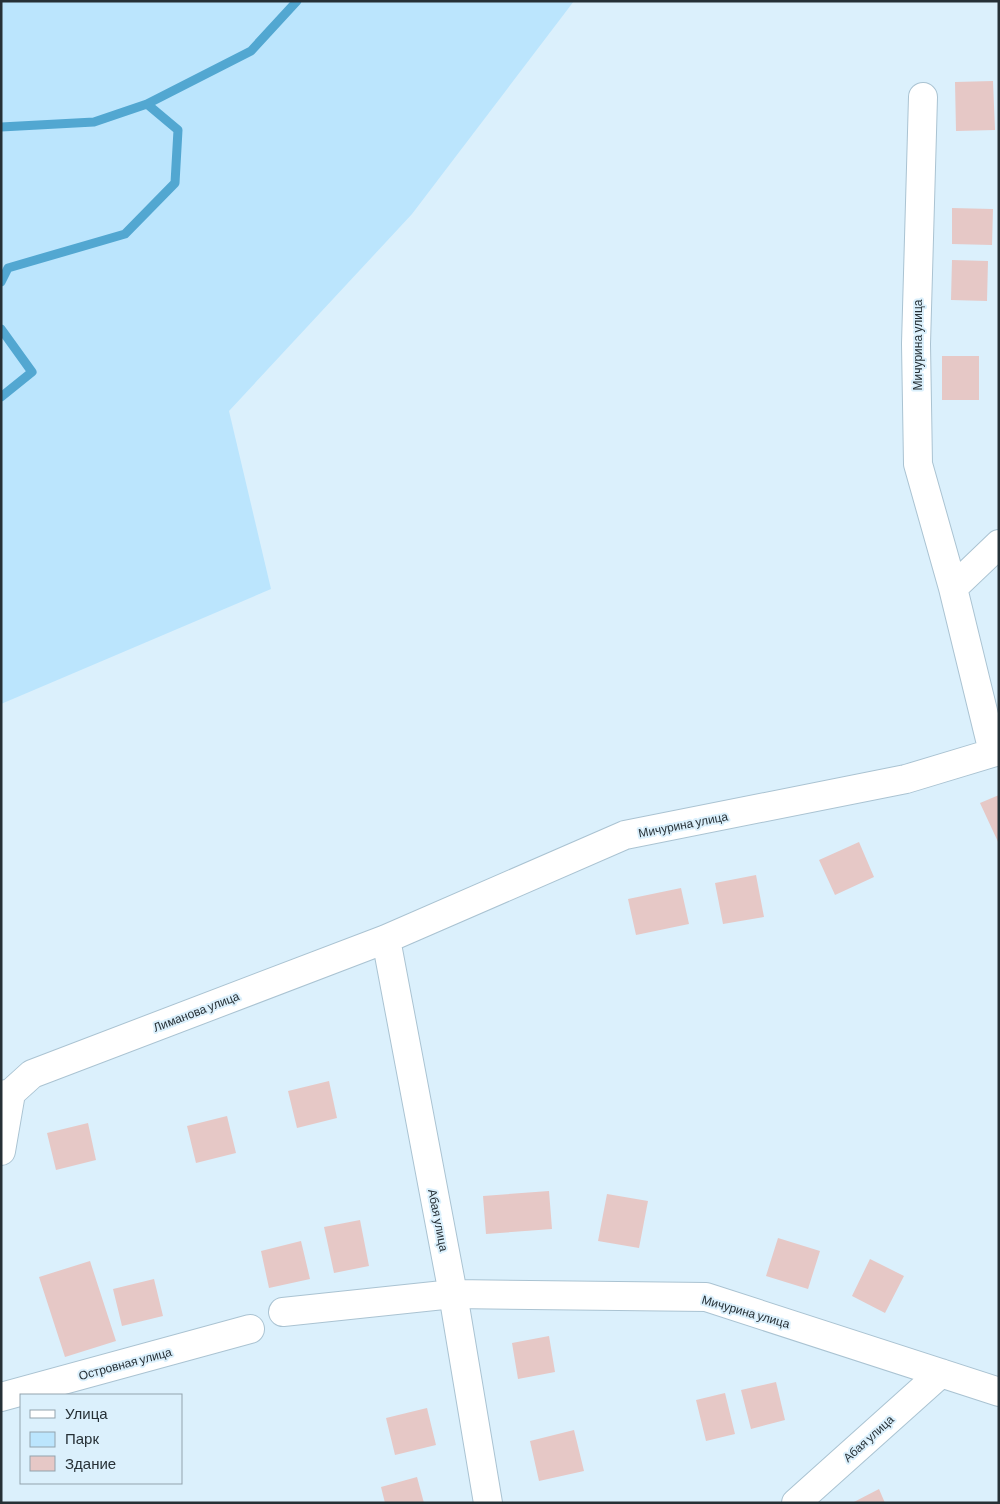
<svg xmlns="http://www.w3.org/2000/svg" width="1000" height="1504" font-family="Barlow,sans-serif">
<style>
.green{fill:#bbe5fd}
.lines{fill:none;stroke-linecap:round;stroke-linejoin:round}
.stream{stroke:#52a7d1;stroke-width:9}
.building{fill:#e6c8c6}
.street-casing{stroke:#aac3d2;stroke-width:30}
.street{stroke:#fff;stroke-width:28}
.labels{text-anchor:middle;dominant-baseline:central;stroke-width:4;stroke-linejoin:round;paint-order:stroke}
.street-label{font-size:12px;fill:#263036;stroke:#dbf0fc}
</style>
<rect width="100%" height="100%" fill="#dbf0fc"/>
<path class="green" d="M1,1H574L412,214L229,411L271,589L1,704Z"/>
<g class="lines">
<path class="stream" d="M1,127L94,122L147,104L251,51L297,1
M1,282L8,268L125,234L175,183L178,130L147,104
M1,329L32,372L1,397"/>
</g>
<path class="building" d="M993,81L995,130L956,131L955,82Z
M952,208L993,209L992,245L952,244Z
M952,260L988,261L987,301L951,300Z
M942,356H979V400H942Z
M999,795V844L980,803Z
M859,842L874,877L835,895L819,860Z
M756,875L764,917L723,924L715,883Z
M681,888L689,924L636,935L628,899Z
M329,1081L337,1118L297,1128L288,1091Z
M227,1116L236,1153L196,1163L187,1126Z
M88,1123L96,1160L56,1170L47,1133Z
M549,1191L552,1229L486,1234L483,1196Z
M607,1194L648,1201L639,1248L598,1241Z
M360,1220L369,1266L334,1273L324,1227Z
M778,1238L820,1251L808,1289L766,1276Z
M301,1241L310,1279L269,1288L261,1251Z
M870,1259L904,1276L885,1313L852,1296Z
M90,1261L116,1341L65,1357L39,1277Z
M154,1279L163,1316L122,1326L113,1289Z
M549,1336L555,1372L518,1379L512,1343Z
M776,1382L785,1420L751,1429L741,1390Z
M725,1393L735,1434L706,1441L696,1400Z
M427,1408L436,1445L395,1455L386,1418Z
M574,1430L584,1471L539,1481L530,1441Z
M417,1477L424,1503H385L381,1487Z
M879,1489L885,1503H852Z"/>
<g class="lines">
<defs>
<path id="street" d="M923,97L916,344L918,464L953,588L993,752
M953,588L999,544
M386,939L453,1294L488,1503
M1,1095L11,1093L32,1074L386,939L625,835L906,779L999,751
M1,1151L11,1093
M283,1312L453,1294L706,1297L999,1392
M1,1397L250,1329
M796,1503L941,1373"/>
</defs>
<use href="#street" class="street-casing"/>
<use href="#street" class="street"/>
</g>
<g class="labels">
<g class="street-label">
<text transform="translate(917 345) rotate(-90)">Мичурина улица</text>
<text transform="translate(683 824) rotate(-11)">Мичурина улица</text>
<text transform="translate(196 1011) rotate(-21)">Лиманова улица</text>
<text transform="translate(439 1220) rotate(79)">Абая улица</text>
<text transform="translate(746 1311) rotate(16)">Мичурина улица</text>
<text transform="translate(125 1363) rotate(-15)">Островная улица</text>
<text transform="translate(868 1438) rotate(-42)">Абая улица</text>
</g>
</g>
<rect width="1000" height="1504" fill="none" stroke="#263036" stroke-width="5"/>
<rect x="20" y="1394" width="162" height="90" fill="#dbf0fc" stroke="#93a3ad"/>
<rect x="30" y="1410" width="25" height="8" fill="#ffffff" stroke="#93a3ad"/>
<text x="65" y="1419" font-size="15" fill="#263036">Улица</text>
<rect x="30" y="1432" width="25" height="15" fill="#bbe5fd" stroke="#93a3ad"/>
<text x="65" y="1444" font-size="15" fill="#263036">Парк</text>
<rect x="30" y="1456" width="25" height="15" fill="#e6c8c6" stroke="#93a3ad"/>
<text x="65" y="1469" font-size="15" fill="#263036">Здание</text>
</svg>
